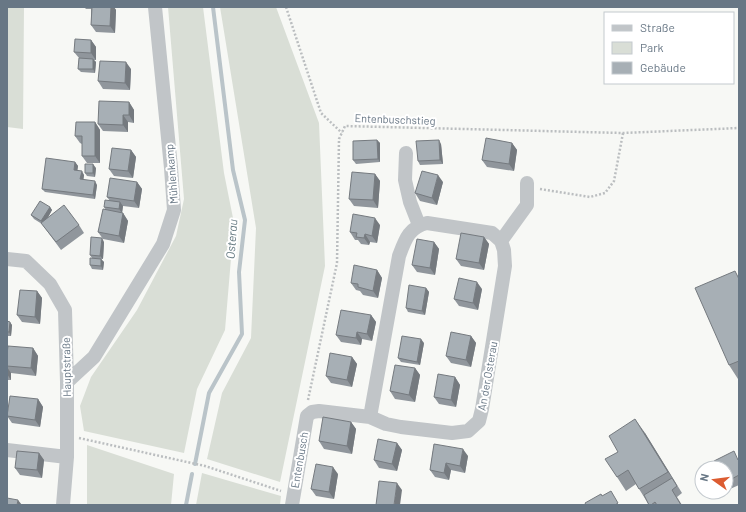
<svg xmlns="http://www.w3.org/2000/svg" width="746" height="512" font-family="Barlow,sans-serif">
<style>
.green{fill:#d9ded6}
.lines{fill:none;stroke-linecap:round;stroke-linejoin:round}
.stream{stroke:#bac4c9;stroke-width:4}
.path{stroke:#bbbec0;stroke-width:2.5;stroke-dasharray:2 2;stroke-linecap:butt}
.minor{stroke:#c1c5c8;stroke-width:14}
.wall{fill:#90969c}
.shaded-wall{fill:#757a7f}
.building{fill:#a7afb5;stroke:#757a7f}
.labels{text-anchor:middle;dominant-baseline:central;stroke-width:4;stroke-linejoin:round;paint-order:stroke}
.street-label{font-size:11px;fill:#687785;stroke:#fff}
.water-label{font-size:12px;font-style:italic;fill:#637880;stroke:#fff}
</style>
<rect width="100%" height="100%" fill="#f7f8f5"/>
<path class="green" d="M7,7H24L23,129L7,127Z
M168,7H203L224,173L234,223L225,330L197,389L184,453L84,431L80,406L91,377L137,310L176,236L184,199Z
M220,7H276L319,123L325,266L280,482L207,459L222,393L251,338L256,228Z
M87,445L174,474L171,505H87Z
M202,473L281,496L280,505H196Z"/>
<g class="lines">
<path class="stream" d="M195,464L209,393L242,334L239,272L245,220L233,170L213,7
M186,505L192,474"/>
<path class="path" d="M286,7L321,113L342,133
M540,189L590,197L605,193L614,181L623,133
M308,400L337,263L339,139L345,126L623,133L739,128
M79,438L205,466L281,491"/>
<path class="minor" d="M406,153L405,180L410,202L419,225
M501,241L527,205V183
M7,259L26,261L50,284L65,310L67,382V457L63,505
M67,382L94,357L163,244L174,210L171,168L155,7
M7,450L67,457
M292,505L307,416L312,412L319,411L370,417L386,424L401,427L452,433L468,431L479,421L482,409L505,266L504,250L501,241L492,233L427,223C409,227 405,240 399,256L370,417"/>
</g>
<path class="wall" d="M84,7H114L116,10L115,33L96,32L91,25V9H86Z
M91,40L96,47V60H94L96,62L95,73L81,72L78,69L79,58L74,52Z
M131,69L130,90L103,89L98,81Z
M129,102L134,110V123L128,122V132L103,131L98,124Z
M95,122L100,130V163H87L82,156V144L80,143L75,136Z
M377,140L380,143V162L356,164L353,160Z
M512,143L517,150L514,171L487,167L482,160Z
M441,144L443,164L420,165L418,161Z
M131,150L136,157L133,178L114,176L109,169Z
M75,162L78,166L77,170L84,175L83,180L97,185L95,199L45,192L42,189Z
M96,168L95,177L87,176L85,173Z
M375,174L380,181L378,208L354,206L349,199Z
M137,182L142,189L139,208L123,206L122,213H123L128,221L124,243L103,239L98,232L106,210L104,207L110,201L107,197Z
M443,182L437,205L420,201L415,193Z
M50,207L52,210L48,217L79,225L84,233L61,250L42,224L34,219L31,215Z
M380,225L377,243L370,242L369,245L361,244L358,240H355L350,232Z
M484,237L489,244L484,270L461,266L456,259Z
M104,242L103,259H101L104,262L103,270L92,269L90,265L92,258L90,255Z
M434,242L439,249L435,275L417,272L412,265Z
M377,270L382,278L378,298L363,295L360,291L356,290L351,283Z
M739,276V378L738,379L729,365Z
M426,288L429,292L425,315L408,312L406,308Z
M482,289L478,310L459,306L454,299Z
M37,291L42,298L40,324L22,322L17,315Z
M371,315L376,322L372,341L362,339L361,345L341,342L336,335Z
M7,321L12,325L11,336H7Z
M471,336L476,343L471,367L451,363L446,356Z
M424,343L420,365L401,362L398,358Z
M33,348L38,356L36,376L11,373V380H7V354Z
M352,357L357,364L352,387L331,383L326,376Z
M415,368L420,375L415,402L395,399L390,391Z
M455,377L460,385L456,407L439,404L434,397Z
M38,399L43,407L40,427L12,423L7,416Z
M351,422L356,429L352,454L324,449L319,441Z
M645,433L682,493L677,497L682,505H649L636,484L626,491L617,477L618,452Z
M397,443L402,450L397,471L379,468L374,460Z
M434,444L468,456L465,473L451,470L449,480L435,477L430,470Z
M39,453L44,460L42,478L20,475L15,468Z
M739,458V485L730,489L726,484V468Z
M338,474L334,499L316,496L311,489Z"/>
<path class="shaded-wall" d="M111,7H114L116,10L115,33L110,26Z
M91,40L96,47V60L91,53Z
M93,59L96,62L95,73L93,69Z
M126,62L131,69L130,90L125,83Z
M129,102L134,110V123L129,115Z
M123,115L128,122V132L123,125Z
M95,122L100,130V163L95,156Z
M377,140L380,143V162L378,159Z
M439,140L441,144L443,164L440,160Z
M512,143L517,150L514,171L509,164Z
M131,150L136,157L133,178L128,171Z
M75,162L78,166L77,174L74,170Z
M93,164L96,168L95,177L93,173Z
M82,171L84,175L83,183L80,179Z
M375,174L380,181L378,208L373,200Z
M438,175L443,182L437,205L432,198Z
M95,181L97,185L95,199L93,195Z
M137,182L142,189L139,208L134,201Z
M120,202L123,206L122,213L119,209Z
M50,207L52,210L44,225L41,221Z
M123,213L128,221L124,243L119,236Z
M375,218L380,225L377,243L372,236Z
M365,234L370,242L369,245L364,238Z
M484,237L489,244L484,270L479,263Z
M102,238L104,242L103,259L100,256Z
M434,242L439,249L435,275L430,268Z
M101,259L104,262L103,270L101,266Z
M377,270L382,278L378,298L373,291Z
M477,282L482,289L478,310L473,303Z
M426,288L429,292L425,315L422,311Z
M37,291L42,298L40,324L35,317Z
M371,315L376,322L372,341L367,334Z
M10,322L12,325L11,336L9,332Z
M357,332L362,339L361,345L356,338Z
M471,336L476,343L471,367L466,360Z
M421,339L424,343L420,365L417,362Z
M33,348L38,356L36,376L31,368Z
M352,357L357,364L352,387L347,380Z
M7,367L11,373V380L7,374Z
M415,368L420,375L415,402L409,395Z
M455,377L460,385L456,407L451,400Z
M38,399L43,407L40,427L35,420Z
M635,419L645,433L677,485L668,472Z
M351,422L356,429L352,454L347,446Z
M397,443L402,450L397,471L392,464Z
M463,449L468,456L465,473L460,466Z
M39,453L44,460L42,478L37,470Z
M446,463L451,470L449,480L444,473Z
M333,467L338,474L334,499L329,492Z
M397,483L402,490L400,505H394Z
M18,500L22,505H17Z"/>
<path class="building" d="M92,7H111L110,26L91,25Z
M75,39L91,40V53L74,52Z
M79,58L93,59V69H78Z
M100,61L126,62L125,83L98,81Z
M99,101L129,102V115H123V125L98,124Z
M76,122H95V156H82V136H75Z
M486,138L512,143L509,164L482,160Z
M377,140L378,159L353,160V141Z
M439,140L440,160L418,161L416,141Z
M112,148L131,150L128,171L109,169Z
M46,158L75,162L74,170L82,171L80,179L95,181L93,195L42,189Z
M85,164H93V173H85Z
M422,171L438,175L432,198L415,193Z
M352,172L375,174L373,200L349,199Z
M110,178L137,182L134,201L107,197Z
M105,200L120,202L119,209L104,207Z
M40,201L50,207L41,221L31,215Z
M64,205L79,225L56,242L41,223Z
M103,209L123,213L119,236L98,232Z
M353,214L375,218L372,236L365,234L364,238L356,237L357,233L350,232Z
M461,233L484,237L479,263L456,259Z
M91,237L102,238L100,256L90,255Z
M417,239L434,242L430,268L412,265Z
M90,258L101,259V266L90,265Z
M354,265L377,270L373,291L358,287V284L351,283Z
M735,271L739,279V361L729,365L695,288Z
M459,278L477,282L473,303L454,299Z
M409,285L426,288L422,311L406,308Z
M20,290L37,291L35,317L17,315Z
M341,310L371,315L367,334L357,332L356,338L336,335Z
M7,321L10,322L9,332H7Z
M451,332L471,336L466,360L446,356Z
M402,336L421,339L417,362L398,358Z
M8,346L33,348L31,368L7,366V354Z
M330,353L352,357L347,380L326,376Z
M395,365L415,368L409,395L390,391Z
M438,374L455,377L451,400L434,397Z
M10,396L38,399L35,420L7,416Z
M323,417L351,422L347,446L319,441Z
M635,419L668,472L639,489L628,470L617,477L605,459L618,452L609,436Z
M378,439L397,443L392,464L374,460Z
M434,444L463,449L460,466L446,463L444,473L430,470Z
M17,451L39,453L37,470L15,468Z
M734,451L738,460H739V475L726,482V468H718L714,461Z
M316,464L333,467L329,492L311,489Z
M672,478L677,486L672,490L681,505H657L655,502L651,505H649L644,495Z
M379,481L397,483L394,505H376Z
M611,491L618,503L615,505H586L585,503L601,494L602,496Z
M7,498L18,500L17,505H7Z"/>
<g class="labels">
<g class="street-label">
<text transform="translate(395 119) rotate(2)">Entenbuschstieg</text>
<text transform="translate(171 174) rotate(-95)">Mühlenkamp</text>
<text transform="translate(66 367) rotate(-91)">Hauptstraße</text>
<text transform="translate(487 376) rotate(-80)">An der Osterau</text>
<text transform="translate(299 460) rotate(-80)">Entenbusch</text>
</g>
<g class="water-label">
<text transform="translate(231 239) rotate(-86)">Osterau</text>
</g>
</g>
<rect width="746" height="512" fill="none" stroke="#687785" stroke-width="16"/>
<rect x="604" y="12" width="130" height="72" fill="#ffffff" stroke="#c3c9ce"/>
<rect x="612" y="25" width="20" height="6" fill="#c1c5c8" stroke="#c3c9ce"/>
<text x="640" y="32" font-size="12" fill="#687785">Straße</text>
<rect x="612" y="42" width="20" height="12" fill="#d9ded6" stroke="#c3c9ce"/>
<text x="640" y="52" font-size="12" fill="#687785">Park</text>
<rect x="612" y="62" width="20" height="12" fill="#a7afb5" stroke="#c3c9ce"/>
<text x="640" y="72" font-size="12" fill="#687785">Gebäude</text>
<g transform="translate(714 480) rotate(284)"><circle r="19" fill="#ffffff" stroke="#c3c9ce"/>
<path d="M0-3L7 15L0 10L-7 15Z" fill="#dc5c31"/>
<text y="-6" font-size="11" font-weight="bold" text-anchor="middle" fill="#687785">N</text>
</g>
</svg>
